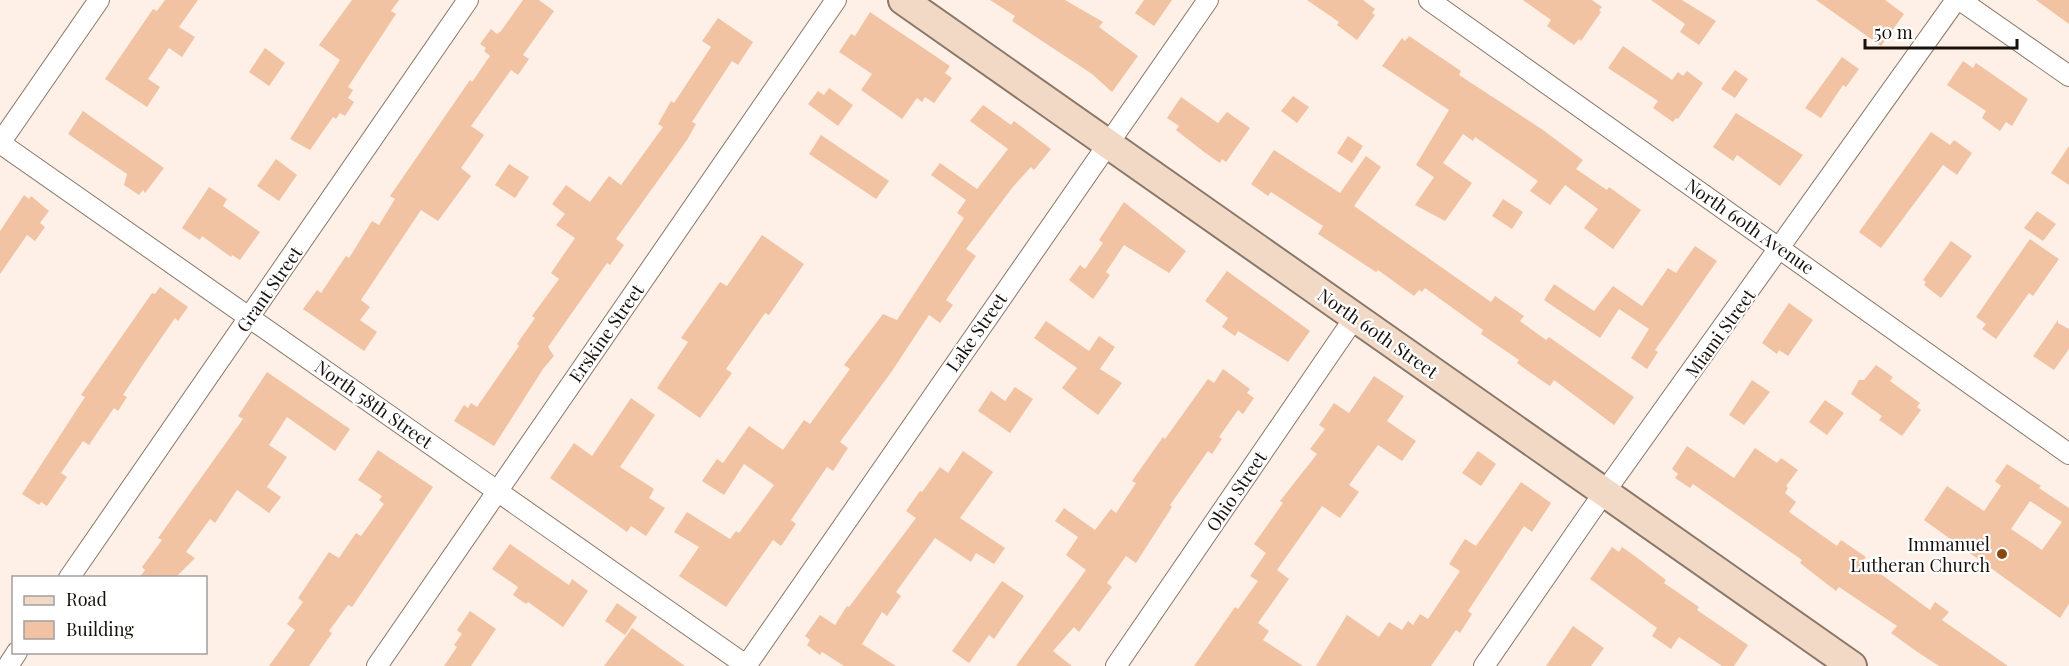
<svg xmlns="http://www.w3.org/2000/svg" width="2069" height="666" font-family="'Playfair Display',serif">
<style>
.building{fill:#f1c3a2;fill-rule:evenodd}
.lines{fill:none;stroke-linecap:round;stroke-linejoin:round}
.street-casing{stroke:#8b7769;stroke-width:22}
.secondary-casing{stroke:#8b7769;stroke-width:32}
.street{stroke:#fff;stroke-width:20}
.secondary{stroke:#f1d9c5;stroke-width:28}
.poi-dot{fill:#88490e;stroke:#fff;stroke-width:2}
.labels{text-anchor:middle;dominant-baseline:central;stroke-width:4.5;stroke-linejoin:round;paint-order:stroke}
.street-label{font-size:18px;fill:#17100b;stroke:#fff}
.poi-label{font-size:18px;fill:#17100b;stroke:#fff;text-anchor:end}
</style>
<rect width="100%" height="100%" fill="#fef0e7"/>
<path class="building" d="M165,0H198L179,27L195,37L182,57L169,48L148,79L160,87L147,107L105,79L153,9L157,11Z
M352,0H399L391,11L396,14L348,87L353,90L348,98L354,102L345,116L340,113L336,119L333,117L310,150L290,139L340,60L319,45Z
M523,0H539L554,11L523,55L529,59L518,75L511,70L471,126L484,135L461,168L471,176L438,221L421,210L361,300L370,307L360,320L377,332L364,351L303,309L317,290L321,293L346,256L349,258L372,221L379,225L395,199L390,196L470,80L472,82L490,56L484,51L486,48L480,44L491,29L497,34L501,31Z
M990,0H1065L1103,22L1099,27L1138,56L1112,92L1092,74L1012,21L1015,16Z
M1144,0H1172L1154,26L1135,13Z
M1307,0H1363L1375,9L1372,13L1375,15L1357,40L1337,25L1339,22Z
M1523,0H1592L1602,7L1599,10L1601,12L1581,41L1579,39L1574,45L1547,26L1551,20Z
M1651,0H1682L1716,21L1699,45L1680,32L1685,24Z
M1816,0H1885L1904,14L1881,46Z
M2036,0H2069V24Z
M870,12L950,66L945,73L952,78L934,103L925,97L922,102L917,98L902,119L861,90L872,74L839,52L851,34L855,36Z
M718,18L753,42L738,65L732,61L692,122L696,124L687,140L616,239L624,245L610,265L607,263L548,347L554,356L543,369L494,446L454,421L464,405L468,408L471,403L477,407L519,346L517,344L535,318L532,316L559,279L551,273L575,238L556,225L565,214L552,204L566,185L590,202L609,176L621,185L663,127L658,124L671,101L674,103L711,47L702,41Z
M1409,36L1461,71L1459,75L1543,130L1583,160L1576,169L1607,190L1609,187L1641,210L1613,249L1584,228L1598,209L1565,185L1550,205L1530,191L1538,181L1475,137L1473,141L1463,134L1443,163L1472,183L1445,221L1415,205L1434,177L1416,165L1449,110L1382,66L1402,38L1405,41Z
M1623,46L1672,80L1678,72L1683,76L1687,71L1703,83L1678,119L1676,118L1673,122L1653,108L1658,101L1608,68Z
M265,48L285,63L269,86L249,72Z
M1842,57L1859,69L1846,87L1843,85L1821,118L1805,108Z
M1963,61L1973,68L1976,63L2028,99L2012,126L2006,122L2000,131L1982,118L1986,111L1947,85Z
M1735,70L1748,79L1735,98L1721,89Z
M829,88L853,105L838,126L808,104L818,91L824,95Z
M1293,96L1309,107L1297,123L1281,111Z
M1181,97L1218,123L1227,112L1250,128L1226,162L1222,159L1220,163L1204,152L1176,130L1179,126L1167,118Z
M983,105L1011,125L1014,121L1051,149L1034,170L1031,167L1012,188L966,249L976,256L946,300L953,305L940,323L929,315L892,371L840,442L848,448L833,471L827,467L791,520L796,524L781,546L773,540L726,607L679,576L699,547L674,532L687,512L730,539L736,531L739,533L774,485L744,464L724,495L702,481L717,459L723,463L749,426L783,450L804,420L810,424L850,369L844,365L883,314L897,320L964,218L957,213L966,200L931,175L940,163L977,189L1008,149L970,121Z
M83,111L164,168L145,193L143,190L139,195L124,185L127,174L68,134Z
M1736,113L1803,155L1780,186L1737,155L1733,161L1713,147Z
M1931,132L1950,145L1954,140L1972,153L1957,175L1943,165L1881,248L1859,232Z
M821,135L889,181L876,199L809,154Z
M1348,136L1363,146L1352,163L1337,153Z
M2069,146V185L2051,173Z
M1274,150L1340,193L1366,156L1381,167L1354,206L1491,302L1495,296L1524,316L1520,321L1546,340L1549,337L1634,397L1614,425L1554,380L1550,386L1538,378L1517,363L1519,360L1481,334L1483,330L1425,288L1422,292L1419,290L1414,296L1378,270L1376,272L1318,234L1323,226L1271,192L1268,196L1251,184Z
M276,159L297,175L279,201L257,186Z
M509,164L529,177L515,198L495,185Z
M209,187L227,199L223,206L260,232L240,260L232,255L231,257L202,236L200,240L182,228Z
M24,195L29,199L31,196L49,211L40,223L45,227L35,241L27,235L0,274V231Z
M1503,199L1523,212L1512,229L1492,216Z
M1124,202L1186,251L1169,273L1124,245L1106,272L1110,275L1093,299L1069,280L1080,265L1085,269L1103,243L1099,240Z
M2037,211L2056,224L2043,241L2024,228Z
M762,235L804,264L769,315L765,313L726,369L732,373L700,418L657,388L688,342L681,338L720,282L727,286Z
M2030,239L2059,259L2033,296L2029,293L1996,339L1982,329L1986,324L1976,317Z
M1951,241L1972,256L1941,298L1924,285L1926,282L1923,280Z
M1695,246L1717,261L1655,350L1658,352L1647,369L1631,358L1649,329L1619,309L1600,338L1544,300L1554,284L1594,311L1613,286L1642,306L1668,268L1676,273Z
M1227,271L1310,331L1288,362L1238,331L1235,336L1222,327L1228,318L1205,301Z
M160,287L188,307L178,321L175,318L146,360L123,395L127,397L118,411L114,408L89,445L83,441L61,473L67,477L47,506L41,502L39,505L22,494L85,397L81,395L152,293L155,294Z
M1789,303L1813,320L1788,356L1779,350L1777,354L1762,343Z
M2058,320V323L2069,329V349L2054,370L2033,356Z
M1046,321L1089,351L1099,336L1115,347L1100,369L1122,383L1098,415L1062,388L1077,368L1034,338Z
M1876,365L1893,377L1890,381L1920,403L1917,407L1921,410L1902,436L1879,420L1882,416L1851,394L1859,380H1864Z
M1223,369L1250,389L1247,393L1254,398L1243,414L1238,410L1219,437L1222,439L1212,454L1208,451L1170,505L1172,507L1136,563L1126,556L1107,583L1112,587L1079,632L1074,627L1053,651L1072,666H1016L1086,570L1066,555L1078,537L1055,521L1064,508L1095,530L1111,509L1116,513L1136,483L1132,481L1163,437L1165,439L1208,379L1214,383Z
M267,372L350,429L335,451L287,417L269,445L287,457L267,487L281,497L269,513L237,490L215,523L210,519L186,552L195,558L175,578H139L145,570L142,567L162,540L158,538L243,419L238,416Z
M1374,376L1404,396L1387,421L1416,441L1402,461L1378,445L1349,485L1359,492L1340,518L1322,506L1277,570L1289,579L1258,623L1269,631L1263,640L1303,666H1194L1235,607L1238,609L1258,581L1250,576L1266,553L1254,544L1283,503L1280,501L1317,454L1310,449L1325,429L1319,425L1334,403L1349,413Z
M1752,380L1770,392L1744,425L1729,415Z
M1015,387L1033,399L1010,433L978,411L991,391L1005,401Z
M631,398L655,415L620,467L654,489L649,498L665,508L646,536L631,526L627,532L550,478L574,443L592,456Z
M1825,400L1844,413L1827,435L1809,422Z
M1687,446L1734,478L1755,448L1777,463L1781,458L1798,470L1786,486L1788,488L1785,493L1796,502L1789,512L1837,546L1841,540L1866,557L1863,561L1930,610L1935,602L1949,612L1942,620L2008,666H1939L1916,651L1891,633L1897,626L1839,587L1836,591L1800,563L1802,560L1693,484L1690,488L1675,478L1678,474L1672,469Z
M378,450L433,487L352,607L348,605L329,631L332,633L309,666H269L295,630L287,624L303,602L298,598L329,552L339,558L356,533L361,536L384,504L379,500L382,496L358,480Z
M963,451L993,472L960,518L1005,548L994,564L976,553L971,562L935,538L896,592L901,596L887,616L882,612L862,644L896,666H844L822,652L820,655L807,645L810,640L805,636L820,615L835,625L847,606L849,607L916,518L906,511L920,491L922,492L940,467L948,473Z
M1478,451L1496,464L1481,486L1462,473Z
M2007,464L2041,486L2039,488L2069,508V604L2060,618L1924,520L1947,486L1984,511L2001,486L1995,481ZM2030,501L2062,522L2042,550L2011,529Z
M1521,482L1551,503L1532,532L1524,526L1468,611L1472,614L1460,633L1456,630L1431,666H1316L1347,615L1379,637L1389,622L1402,630L1408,621L1413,625L1420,614L1428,619L1460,571L1449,564L1465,539L1476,546Z
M510,544L569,585L572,579L588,591L563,627L528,602L526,604L513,595L518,587L492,569Z
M1612,547L1619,552L1622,547L1636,557L1666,580L1664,583L1699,607L1697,610L1748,645L1734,666H1722L1679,637L1671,649L1652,636L1657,628L1590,579Z
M1002,581L1024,596L994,639L989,635L969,663L952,651Z
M617,603L637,617L625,635L605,621Z
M470,611L496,629L471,666H444L457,647L454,645L462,634L457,630Z
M1573,626L1604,648L1591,666H1546Z
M632,628L685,666H604Z"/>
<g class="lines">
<defs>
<path id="street" d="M1429,0L2069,454
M1960,0L2069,76
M0,143L747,666
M0,143L99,0
M69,578L468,0
M8,666L17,652
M377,666L836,0
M746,666L1208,0
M1116,666L1355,317
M1484,666L1589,514L1956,0"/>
<path id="secondary" d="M903,0L1852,666"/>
</defs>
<use href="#street" class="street-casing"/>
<use href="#secondary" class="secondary-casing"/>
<use href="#street" class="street"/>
<use href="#secondary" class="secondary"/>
</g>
<circle class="poi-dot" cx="2002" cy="554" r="6"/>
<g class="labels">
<g class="street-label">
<text transform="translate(1750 226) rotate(35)">North 60th Avenue</text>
<text transform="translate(269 289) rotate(-55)">Grant Street</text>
<text transform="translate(976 332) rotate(-55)">Lake Street</text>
<text transform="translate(606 333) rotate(-55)">Erskine Street</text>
<text transform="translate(1378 333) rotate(35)">North 60th Street</text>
<text transform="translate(1720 333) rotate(-54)">Miami Street</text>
<text transform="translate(374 404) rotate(35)">North 58th Street</text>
<text transform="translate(1236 491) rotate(-56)">Ohio Street</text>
</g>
<g class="poi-label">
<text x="1990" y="544">Immanuel<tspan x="1990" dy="21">Lutheran Church</tspan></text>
</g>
</g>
<rect x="12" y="576" width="195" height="78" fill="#ffffff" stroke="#a29f9d" stroke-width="1.5"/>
<rect x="24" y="596" width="30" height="9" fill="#f1d9c5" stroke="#a29f9d" stroke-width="1.5"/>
<text x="66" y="606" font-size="18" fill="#17100b">Road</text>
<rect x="24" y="621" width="30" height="18" fill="#f1c3a2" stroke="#a29f9d" stroke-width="1.5"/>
<text x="66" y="636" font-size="18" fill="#17100b">Building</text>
<path d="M1865 39v9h152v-9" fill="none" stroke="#17100b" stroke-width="3"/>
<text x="1874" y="39" font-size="18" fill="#17100b" stroke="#ffffff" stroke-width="4.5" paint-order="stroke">50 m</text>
</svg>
